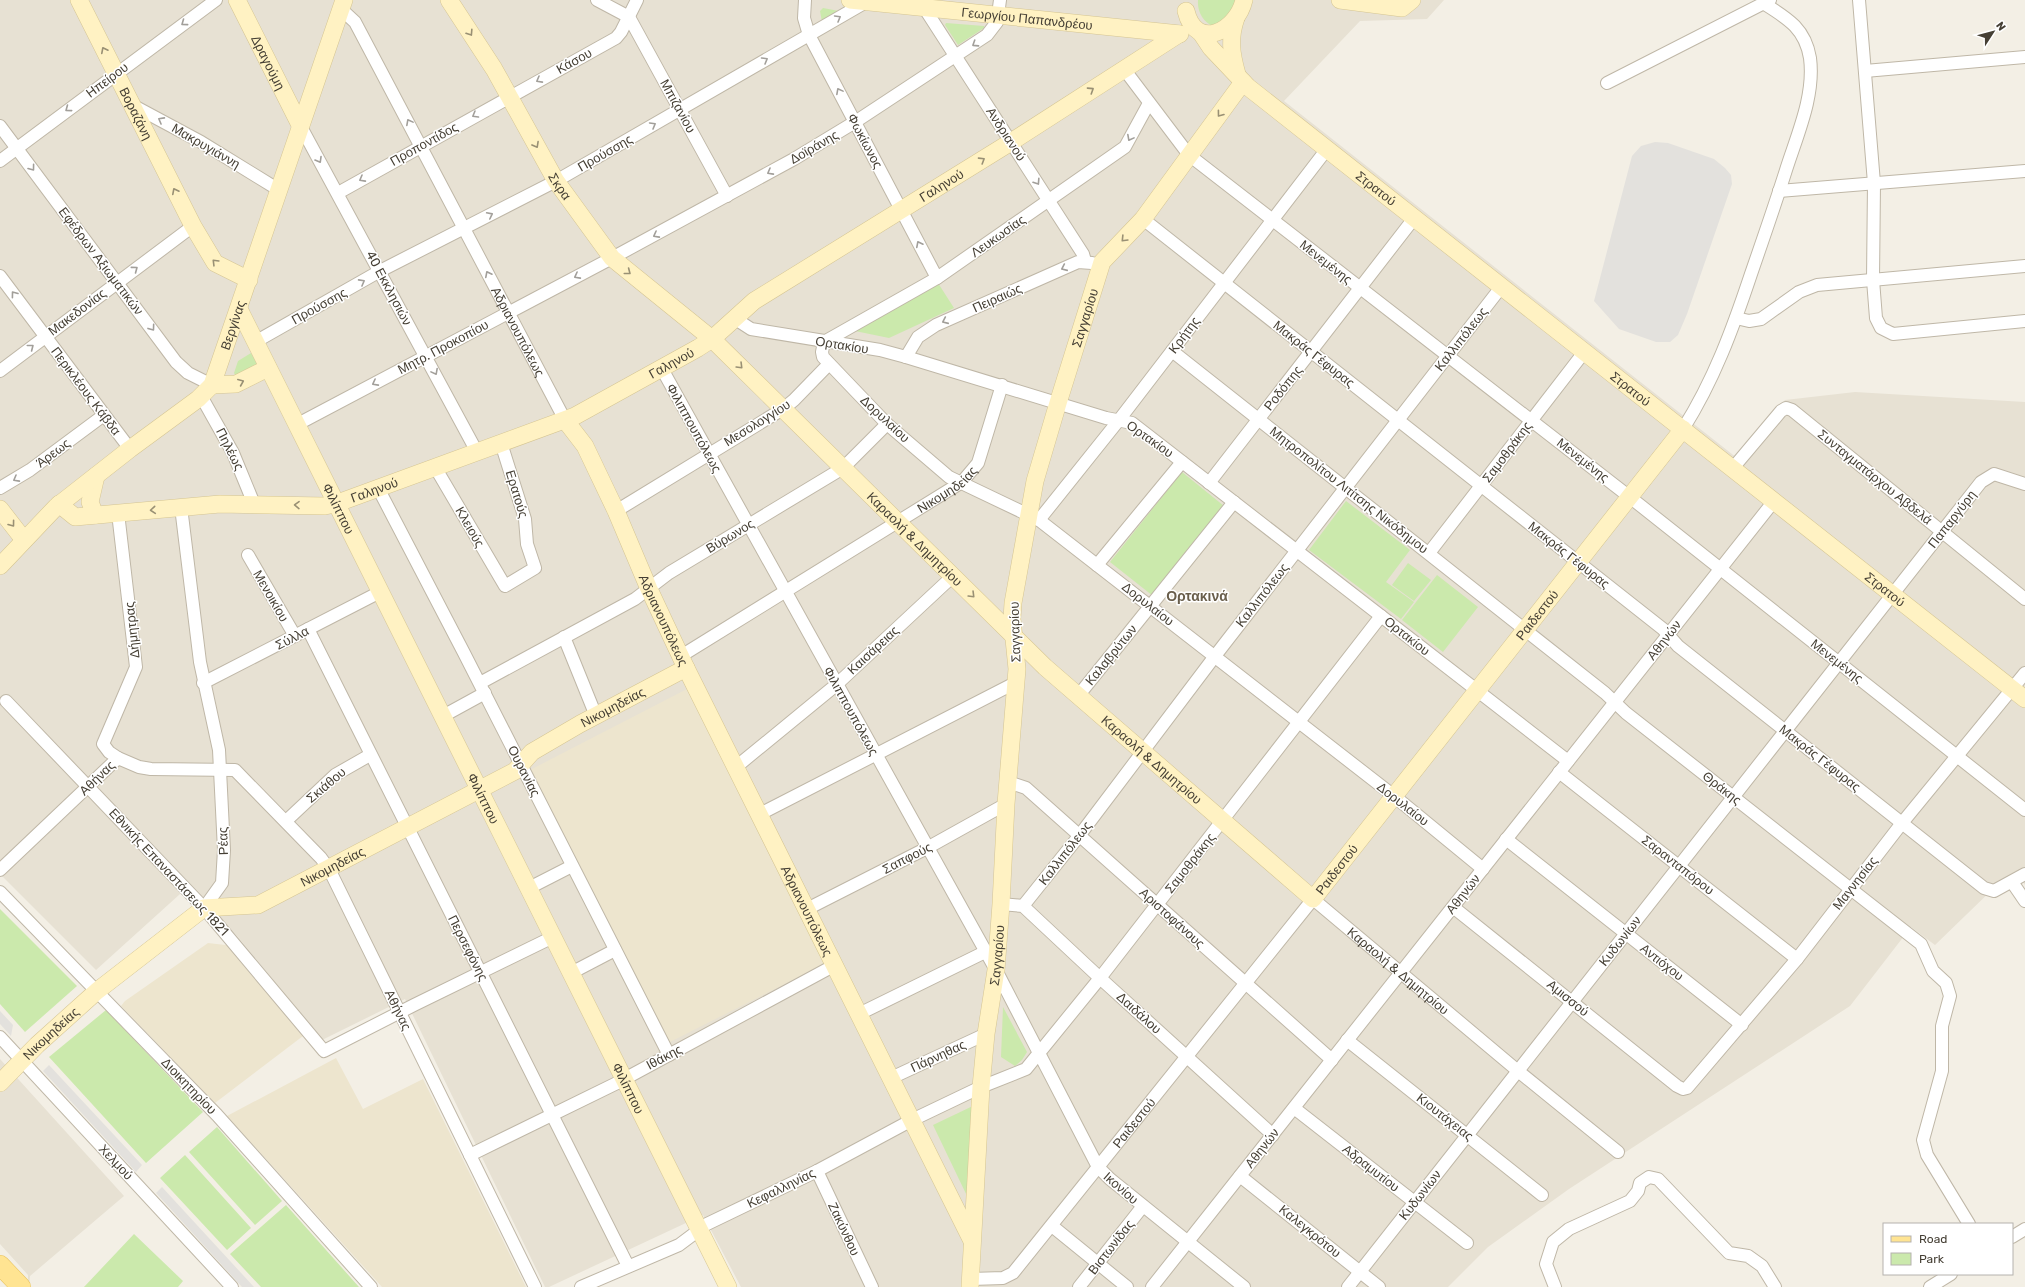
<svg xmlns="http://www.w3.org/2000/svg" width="2025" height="1287" font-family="Rubik,sans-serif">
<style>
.residential{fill:#e7e1d3}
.education{fill:#ede5ce}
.green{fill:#cbe9ac}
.parking{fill:#e3e1dd}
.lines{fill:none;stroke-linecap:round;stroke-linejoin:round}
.street-casing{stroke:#bfb7a7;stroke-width:14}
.secondary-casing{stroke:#d5c593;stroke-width:18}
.primary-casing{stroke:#e7c25f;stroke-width:20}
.street{stroke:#fff;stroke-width:12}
.secondary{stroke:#fff2c3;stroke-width:17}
.primary{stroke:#ffe492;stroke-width:19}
.oneway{stroke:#a29f9a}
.oneway2{stroke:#999074}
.labels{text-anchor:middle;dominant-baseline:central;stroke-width:3;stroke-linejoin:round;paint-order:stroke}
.street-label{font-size:13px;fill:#453f34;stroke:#fff}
.neighbourhood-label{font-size:14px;font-weight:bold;fill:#695e4b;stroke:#fff}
</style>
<rect width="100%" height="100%" fill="#f3efe5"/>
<path class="residential" d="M0,0H1444L1427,19L1360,21L1284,101L1737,458L1785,400L1855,392L2025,402V885L2016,871L1998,884L1935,945L1911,927L1850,1006L1569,1189L1488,1247L1448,1287H741L703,1215L549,1287H545L405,999L322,1040L238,937L190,885L96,970L0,874Z
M0,1059L124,1196L30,1276L29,1287H28V1275L0,1244Z"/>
<path class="education" d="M689,688L826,963L668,1043L530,770Z
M208,943L234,946L303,1031V1036L215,1103L121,1006L125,1001Z
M336,1058L363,1109L423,1079L526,1287H382L227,1116Z"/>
<path class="green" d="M1198,0H1237L1232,13L1213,26C1203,22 1197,11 1198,0Z
M823,8L839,11L822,22L820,11Z
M946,23L984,26V28L958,45L945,25Z
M938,283L954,308L889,338L855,331Z
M251,353L259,367L237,378L234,373L238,361Z
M1182,472L1224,506L1153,596L1110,562Z
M1346,501L1410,550L1386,582L1414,602L1401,619L1309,550Z
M1408,563L1431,580L1414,601L1392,585Z
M1437,575L1478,607L1443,652L1402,620Z
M0,909L77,986L25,1032L0,1004Z
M1003,1007L1027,1052L1022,1060L1015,1066L1001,1057Z
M106,1010L203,1112L146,1163L49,1057Z
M977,1104L968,1198L933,1125Z
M217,1127L282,1201L255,1225L189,1152Z
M185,1155L251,1228L227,1250L160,1178Z
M286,1205L359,1287H261L230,1254Z
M134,1234L183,1281L178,1287H84Z"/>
<path class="parking" d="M1655,142L1668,143L1714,159L1725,168L1731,175L1732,184L1687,314L1678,335L1670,342H1656L1619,329L1594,301L1632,156L1641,146Z
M0,1011L13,1025L11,1036L0,1024Z
M49,1065L142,1165L136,1172L43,1071Z
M162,1187L254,1287H242L156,1193Z"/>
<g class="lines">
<defs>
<g id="street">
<path d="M597,0L629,17L727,196"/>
<path d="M805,0L804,18L809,35L937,278"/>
<path d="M1859,0L1874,183L1873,280L1876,318L1881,328L1893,334L2025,321"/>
<path id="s1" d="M341,9L355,22L565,420"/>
<path d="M925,9L1083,254L1085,261"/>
<path d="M1124,69L1189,155L1631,498L2025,810"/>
<path d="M1865,71L2025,57"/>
<path d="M1607,83L1770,0"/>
<path d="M1149,103L1125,147L937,278L824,342L822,352L823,357L887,424L949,477L1039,520L1394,796L1483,869"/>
<path d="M132,105L201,142L279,190"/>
<path d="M300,125L477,452"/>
<path d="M0,126L176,362L188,373L212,385"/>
<path d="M0,161L216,0"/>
<path d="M1779,191L2025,171"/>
<path d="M338,193L616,38L621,32L637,0"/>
<path d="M1143,219L1663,629L1678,646L1984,888L1994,891L2025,874"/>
<path d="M0,276L130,449"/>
<path d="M734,318L751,329L880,350L906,357L1106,418L1132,423L1568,761"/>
<path d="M1736,318L1749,321L1761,319L1799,292L1817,285L2025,266"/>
<path d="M255,342L380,271L556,181L866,2"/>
<path d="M1172,351L1605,693L1626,713L1921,944L1933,971L1946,983L1950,996L1942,1026V1071L1923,1140L1927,1155L1969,1224"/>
<path d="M906,357L918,337L936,325L1078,262L1092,263"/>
<path d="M662,369L996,970L1098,1167L1110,1179L1244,1287"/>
<path d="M0,371L193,226"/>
<path d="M201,396L233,453L254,504"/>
<path d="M296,425L612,258L794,159L855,122L987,35L997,22L1000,0"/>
<path d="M1683,429C1714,380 1733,328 1751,274C1763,239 1775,205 1786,170C1797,135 1815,96 1810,58C1805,28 1787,18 1763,3"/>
<path d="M435,467L505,586L535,568L527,544L525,519L501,443"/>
<path d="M1733,468L1781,411L1786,408L1792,410L2025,599"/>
<path d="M1209,483L1415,217"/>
<path d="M0,488L30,470L104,415"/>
<path d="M378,488L464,653L669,1055"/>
<path d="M181,507L200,662L219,750L224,850L222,883L204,908"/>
<path d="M616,511L783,409L794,400L829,364"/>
<path d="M1039,520L1119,420L1327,149"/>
<path d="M1429,553L1585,351"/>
<path d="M248,555L295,636"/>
<path d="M1097,565L1182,462"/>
<path d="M308,629L628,1266"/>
<path d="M564,637L596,716"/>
<path id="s2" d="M681,656L962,482L978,463L1002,385"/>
<path d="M203,683L380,592"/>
<path d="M480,683L635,599L669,573L843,468L887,424"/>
<path d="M1078,696L1234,502"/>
<path d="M6,701L204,908L324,1051L414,1005L553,937"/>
<path d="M443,716L485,693"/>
<path d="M118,758L109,752L103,744L136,667L118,513"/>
<path d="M736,767L836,685L953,576"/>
<path d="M1559,772L1797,959"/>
<path d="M1008,782L1026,788L1332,1060"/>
<path d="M760,814L1015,683"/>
<path d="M286,821L335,775L370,755"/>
<path d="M1506,839L1742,1025"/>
<path d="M0,870L118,758L139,767L151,769L235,770L321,858L329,869L535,1287"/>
<path d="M2012,882L2025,901"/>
<path d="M529,888L572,866"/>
<path d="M0,892L217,1115L371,1287"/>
<path d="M1001,904L1023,906L1100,978L1273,1135"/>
<path d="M1023,906L1079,836L1215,656L1502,286"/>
<path d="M1453,907L1677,1086L1683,1089L1687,1088L1797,959L1902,823L2025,673"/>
<path d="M807,909L927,848L1006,804"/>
<path d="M571,973L615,950"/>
<path d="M859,1014L985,952"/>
<path d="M0,1037L232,1287"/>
<path d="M1347,1040L1542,1195"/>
<path d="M891,1078L986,1034"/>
<path d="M1294,1108L1467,1243"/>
<path d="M470,1155L617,1083L835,965"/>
<path d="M817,1171L872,1287"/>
<path d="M1240,1176L1379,1287"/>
<path d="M1052,1226L1127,1287"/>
<path d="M2012,1237L2025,1229"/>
<path id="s3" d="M971,1279L1003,1278L1013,1273L1313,899L1518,1071L1618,1152"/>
<path d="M581,1287L679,1245L707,1224L817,1171L912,1120L981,1087L1026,1069L1100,978L1381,616"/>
<path d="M1079,1287L1143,1206"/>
<path d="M1152,1287L1774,501"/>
<path d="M1348,1287L1981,482L1994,474L2025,484"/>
<path d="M1555,1287L1546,1264L1553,1242L1569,1229L1630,1201L1638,1191L1640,1183L1649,1177L1658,1179L1729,1253L1748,1256L1762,1266L1775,1287"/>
<path d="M1930,1287L1951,1274"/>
</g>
<g id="secondary">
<path id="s4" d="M79,0L193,226L215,263L249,280"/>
<path id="s5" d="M237,0L300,125"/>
<path id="s6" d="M449,0L494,69L556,181L612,258L712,339L1045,667L1313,899L1683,429"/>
<path id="s7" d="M850,0L1180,34"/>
<path d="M1340,0L1402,8L1412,0"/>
<path d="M1186,11C1196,52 1237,31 1244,0"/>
<path d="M1236,18C1229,38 1231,53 1237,74"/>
<path id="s8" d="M1201,33L1211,48L1248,87L2025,699"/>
<path id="s9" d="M239,309L728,1287"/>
<path d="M212,385L236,384L268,368"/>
<path id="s10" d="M565,420L585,446L616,511L649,589L686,668L972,1241"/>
<path id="s11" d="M59,504L75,517L220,504L325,506L335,504L575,416L698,348L712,339L754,301L1011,142L1179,34"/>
<path d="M0,509L24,540"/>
<path d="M95,515L90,502L96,476"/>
<path id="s12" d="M0,566L56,507L130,449L198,399L212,385L344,0"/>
<path id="s13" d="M0,1083L37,1045L97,991L204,908L258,905L515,771L532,752L580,724L686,668"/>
<path id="s14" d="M970,1287L981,1087L986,1034L996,970L1001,904L1006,804L1017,669L1012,619L1013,603L1035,481L1058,403L1102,262L1143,219L1243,82"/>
</g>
<path id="primary" d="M0,1265L21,1287"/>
</defs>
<use href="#street" class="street-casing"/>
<use href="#secondary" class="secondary-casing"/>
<use href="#primary" class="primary-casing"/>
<use href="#street" class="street"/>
<use href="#secondary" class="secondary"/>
<use href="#primary" class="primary"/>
</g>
<defs><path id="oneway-chevron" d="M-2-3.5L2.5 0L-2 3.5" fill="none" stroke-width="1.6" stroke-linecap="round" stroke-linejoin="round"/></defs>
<g class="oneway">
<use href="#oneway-chevron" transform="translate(838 18) rotate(-30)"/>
<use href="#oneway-chevron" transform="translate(184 23) rotate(144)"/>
<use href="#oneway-chevron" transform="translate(975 44) rotate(147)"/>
<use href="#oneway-chevron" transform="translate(765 60) rotate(-30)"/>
<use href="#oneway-chevron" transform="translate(539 80) rotate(151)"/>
<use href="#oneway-chevron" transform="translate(839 91) rotate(-118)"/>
<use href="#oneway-chevron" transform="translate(68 109) rotate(143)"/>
<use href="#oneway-chevron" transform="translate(475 115) rotate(150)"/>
<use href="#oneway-chevron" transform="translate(161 120) rotate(-151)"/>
<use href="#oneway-chevron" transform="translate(409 122) rotate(-118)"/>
<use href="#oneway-chevron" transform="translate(653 125) rotate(-30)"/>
<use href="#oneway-chevron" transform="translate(1130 138) rotate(118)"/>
<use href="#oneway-chevron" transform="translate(319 160) rotate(60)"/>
<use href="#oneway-chevron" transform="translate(32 168) rotate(53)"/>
<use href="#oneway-chevron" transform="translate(770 172) rotate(151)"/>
<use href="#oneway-chevron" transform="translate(362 179) rotate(151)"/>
<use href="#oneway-chevron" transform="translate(1037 182) rotate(57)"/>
<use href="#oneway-chevron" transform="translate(490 215) rotate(-27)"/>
<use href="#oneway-chevron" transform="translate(656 235) rotate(152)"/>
<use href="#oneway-chevron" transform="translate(919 244) rotate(-117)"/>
<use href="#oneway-chevron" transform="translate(1064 268) rotate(156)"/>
<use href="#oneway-chevron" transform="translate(135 269) rotate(-37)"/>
<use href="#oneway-chevron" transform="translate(488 274) rotate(-117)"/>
<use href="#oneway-chevron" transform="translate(577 276) rotate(152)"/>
<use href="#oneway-chevron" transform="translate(362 282) rotate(-29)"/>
<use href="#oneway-chevron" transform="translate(14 294) rotate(-127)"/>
<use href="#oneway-chevron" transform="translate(945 321) rotate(156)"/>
<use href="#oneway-chevron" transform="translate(152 328) rotate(54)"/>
<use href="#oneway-chevron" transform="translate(31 347) rotate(-38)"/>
<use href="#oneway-chevron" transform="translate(435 372) rotate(62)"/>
<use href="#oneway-chevron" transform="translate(375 383) rotate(152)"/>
<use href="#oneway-chevron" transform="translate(16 479) rotate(151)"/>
</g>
<g class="oneway2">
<use href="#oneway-chevron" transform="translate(470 33) rotate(57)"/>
<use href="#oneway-chevron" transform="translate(104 50) rotate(-117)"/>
<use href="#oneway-chevron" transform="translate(1091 90) rotate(-33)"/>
<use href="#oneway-chevron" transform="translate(1220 114) rotate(127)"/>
<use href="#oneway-chevron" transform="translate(536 145) rotate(61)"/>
<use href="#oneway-chevron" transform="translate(982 160) rotate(-32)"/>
<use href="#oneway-chevron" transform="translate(175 191) rotate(-117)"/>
<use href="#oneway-chevron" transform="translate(1124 239) rotate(134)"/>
<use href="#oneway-chevron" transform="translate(215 262) rotate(-135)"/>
<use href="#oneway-chevron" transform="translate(628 272) rotate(38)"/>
<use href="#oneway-chevron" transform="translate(740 366) rotate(45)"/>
<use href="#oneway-chevron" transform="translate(241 382) rotate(-23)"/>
<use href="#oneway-chevron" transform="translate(297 505) rotate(-179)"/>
<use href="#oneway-chevron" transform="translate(153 510) rotate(175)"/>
<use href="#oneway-chevron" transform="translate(12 524) rotate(53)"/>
<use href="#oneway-chevron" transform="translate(972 595) rotate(45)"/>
</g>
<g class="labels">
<g class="street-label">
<text stroke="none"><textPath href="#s7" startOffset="178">Γεωργίου Παπανδρέου</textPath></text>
<text transform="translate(574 61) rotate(-29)">Κάσου</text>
<text stroke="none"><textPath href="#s5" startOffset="70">Δραγούμη</textPath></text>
<text transform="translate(107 80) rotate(-37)">Ηπείρου</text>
<text transform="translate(678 106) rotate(61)">Μπιζανίου</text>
<text stroke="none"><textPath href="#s4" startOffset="127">Βοραζάνη</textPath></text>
<text transform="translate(1006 134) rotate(57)">Ανδριανού</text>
<text transform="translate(865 141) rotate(62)">Φωκίωνος</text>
<text transform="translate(424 144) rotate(-29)">Προποντίδος</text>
<text transform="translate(206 146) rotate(30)">Μακρυγιάννη</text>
<text transform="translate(814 147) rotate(-30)">Δοϊράνης</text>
<text transform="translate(605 153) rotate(-30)">Προύσσης</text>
<text stroke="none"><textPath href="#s11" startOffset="971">Γαληνού</textPath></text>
<text stroke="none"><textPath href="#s6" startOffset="217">Σκρα</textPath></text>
<text stroke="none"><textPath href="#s8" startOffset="235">Στρατού</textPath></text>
<text transform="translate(998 236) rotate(-35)">Λευκωσίας</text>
<text transform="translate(101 261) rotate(53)">Εφέδρων Αξιωματικών</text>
<text transform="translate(1326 262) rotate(38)">Μενεμένης</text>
<text transform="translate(389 288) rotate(62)">40 Εκκλησιών</text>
<text transform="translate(997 298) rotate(-24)">Πειραιώς</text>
<text transform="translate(319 306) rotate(-29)">Προύσσης</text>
<text transform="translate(77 312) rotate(-37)">Μακεδονίας</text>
<text stroke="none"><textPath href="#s14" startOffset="981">Σαγγαρίου</textPath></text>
<text stroke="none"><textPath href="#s12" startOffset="343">Βεργίνας</textPath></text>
<text stroke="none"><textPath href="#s1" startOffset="369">Αδριανουπόλεως</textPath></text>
<text transform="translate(1184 335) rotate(-53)">Κρήτης</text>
<text transform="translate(1461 339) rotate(-52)">Καλλιπόλεως</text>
<text transform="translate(842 345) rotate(9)">Ορτακίου</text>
<text transform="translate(443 347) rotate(-28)">Μητρ. Προκοπίου</text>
<text transform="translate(1314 354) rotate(38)">Μακράς Γέφυρας</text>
<text stroke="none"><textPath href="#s11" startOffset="647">Γαληνού</textPath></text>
<text transform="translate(1283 388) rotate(-52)">Ροδόπης</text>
<text stroke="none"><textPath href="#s8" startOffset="559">Στρατού</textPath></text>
<text transform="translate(86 391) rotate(53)">Περικλέους Κάβδα</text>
<text transform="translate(885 419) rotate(43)">Δορυλαίου</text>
<text transform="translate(757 423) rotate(-32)">Μεσολογγίου</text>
<text transform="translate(694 428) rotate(61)">Φιλιππουπόλεως</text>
<text transform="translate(1150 439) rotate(35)">Ορτακίου</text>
<text transform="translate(230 449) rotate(63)">Πηλέως</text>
<text transform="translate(1507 452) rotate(-53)">Σαμοθράκης</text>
<text transform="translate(53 453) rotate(-37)">Άρεως</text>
<text transform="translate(1583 460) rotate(38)">Μενεμένης</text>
<text transform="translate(1875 477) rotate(39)">Συνταγματάρχου Αβδελά</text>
<text stroke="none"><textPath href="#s2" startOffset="314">Νικομηδείας</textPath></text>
<text stroke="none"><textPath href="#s11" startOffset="323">Γαληνού</textPath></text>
<text transform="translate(1349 490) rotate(38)">Μητροπολίτου Λιτίτσης Νικόδημου</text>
<text transform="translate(517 494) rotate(73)">Ερατούς</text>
<text stroke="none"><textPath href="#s9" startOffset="223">Φιλίππου</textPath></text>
<text transform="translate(1952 519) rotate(-52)">Παπαργύρη</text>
<text transform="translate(470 527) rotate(60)">Κλειούς</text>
<text transform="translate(730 536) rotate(-31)">Βύρωνος</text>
<text stroke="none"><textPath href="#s6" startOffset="719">Καραολή &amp; Δημητρίου</textPath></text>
<text transform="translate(1569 555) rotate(38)">Μακράς Γέφυρας</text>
<text stroke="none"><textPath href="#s8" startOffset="883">Στρατού</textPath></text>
<text transform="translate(1262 595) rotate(-52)">Καλλιπόλεως</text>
<text transform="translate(271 596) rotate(60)">Μενοικίου</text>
<text transform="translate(1148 604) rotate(38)">Δορυλαίου</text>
<text stroke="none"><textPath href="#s6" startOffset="1618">Ραιδεστού</textPath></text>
<text stroke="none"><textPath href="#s10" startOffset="224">Αδριανουπόλεως</textPath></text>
<text transform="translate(132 630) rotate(-96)">Δήμητρας</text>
<text transform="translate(1015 632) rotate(-92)">Σαγγαρίου</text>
<text transform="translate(1407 636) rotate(38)">Ορτακίου</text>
<text transform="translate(292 638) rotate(-27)">Σύλλα</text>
<text transform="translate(1664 640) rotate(-52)">Αθηνών</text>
<text transform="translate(873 650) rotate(-43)">Καισάρειας</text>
<text transform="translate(1111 655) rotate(-51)">Καλαβρύτων</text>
<text transform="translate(1837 661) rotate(38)">Μενεμένης</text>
<text stroke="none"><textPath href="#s13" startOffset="731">Νικομηδείας</textPath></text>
<text transform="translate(851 711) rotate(61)">Φιλιππουπόλεως</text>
<text transform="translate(1820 758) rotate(38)">Μακράς Γέφυρας</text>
<text stroke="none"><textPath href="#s6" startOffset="1043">Καραολή &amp; Δημητρίου</textPath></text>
<text transform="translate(524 771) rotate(63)">Ουρανίας</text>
<text transform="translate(97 778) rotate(-44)">Αθήνας</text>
<text transform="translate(326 785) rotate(-40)">Σκιάθου</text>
<text transform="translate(1722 788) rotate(38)">Θράκης</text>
<text stroke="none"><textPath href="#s9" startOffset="547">Φιλίππου</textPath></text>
<text transform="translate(1403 804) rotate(38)">Δορυλαίου</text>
<text transform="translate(223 841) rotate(-92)">Ρέας</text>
<text transform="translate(1065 853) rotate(-52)">Καλλιπόλεως</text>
<text transform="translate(907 858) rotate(-27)">Σαπφούς</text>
<text transform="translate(1190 863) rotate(-52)">Σαμοθράκης</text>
<text transform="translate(1678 865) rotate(38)">Σαρανταπόρου</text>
<text stroke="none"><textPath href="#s13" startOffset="407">Νικομηδείας</textPath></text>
<text stroke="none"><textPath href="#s6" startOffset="1294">Ραιδεστού</textPath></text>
<text transform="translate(169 872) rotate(47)">Εθνικής Επαναστάσεως 1821</text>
<text transform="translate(1855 883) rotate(-52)">Μαγνησίας</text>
<text transform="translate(1463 894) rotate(-52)">Αθηνών</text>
<text stroke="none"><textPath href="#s10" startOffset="548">Αδριανουπόλεως</textPath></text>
<text transform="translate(1172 918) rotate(42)">Αριστοφάνους</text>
<text transform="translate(1620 941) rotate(-52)">Κυδωνίων</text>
<text transform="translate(468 948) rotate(63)">Περσεφόνης</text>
<text stroke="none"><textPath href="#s14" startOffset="333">Σαγγαρίου</textPath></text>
<text transform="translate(1662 962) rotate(38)">Αντιόχου</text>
<text stroke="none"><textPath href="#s3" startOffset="634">Καραολή &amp; Δημητρίου</textPath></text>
<text transform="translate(1568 998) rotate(39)">Αμισσού</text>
<text transform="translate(398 1010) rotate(64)">Αθήνας</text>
<text transform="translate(1139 1013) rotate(42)">Δαιδάλου</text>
<text stroke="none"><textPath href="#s13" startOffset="71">Νικομηδείας</textPath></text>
<text transform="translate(938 1056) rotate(-25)">Πάρνηθας</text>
<text transform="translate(664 1057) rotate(-28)">Ιθάκης</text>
<text transform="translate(189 1086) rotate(46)">Διοικητηρίου</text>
<text stroke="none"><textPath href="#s9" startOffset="871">Φιλίππου</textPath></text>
<text transform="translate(1445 1117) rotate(38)">Κιουτάχειας</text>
<text stroke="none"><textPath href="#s3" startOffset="236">Ραιδεστού</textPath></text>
<text transform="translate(1262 1148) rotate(-52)">Αθηνών</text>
<text transform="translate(116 1162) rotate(47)">Χελμού</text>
<text transform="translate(1371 1168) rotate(38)">Αδραμυτίου</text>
<text transform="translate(781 1188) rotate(-26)">Κεφαλληνίας</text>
<text transform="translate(1121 1188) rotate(41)">Ικονίου</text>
<text transform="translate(1420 1195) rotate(-52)">Κυδωνίων</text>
<text transform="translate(844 1229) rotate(65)">Ζακύνθου</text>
<text transform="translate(1310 1231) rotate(39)">Καλεγκρότου</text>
<text transform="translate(1111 1247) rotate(-52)">Βιστωνίδας</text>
</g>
<g class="neighbourhood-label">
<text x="1197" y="596">Ορτακινά</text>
</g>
</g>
<rect x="1883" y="1223" width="130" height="52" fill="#ffffff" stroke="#b5b2ae"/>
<rect x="1891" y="1236" width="20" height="6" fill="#ffe492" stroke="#b5b2ae"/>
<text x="1919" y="1243" font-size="12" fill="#453f34">Road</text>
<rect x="1891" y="1253" width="20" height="12" fill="#cbe9ac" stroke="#b5b2ae"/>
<text x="1919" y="1263" font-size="12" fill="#453f34">Park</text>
<g transform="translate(1993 32) rotate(54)" stroke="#ffffff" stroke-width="3" paint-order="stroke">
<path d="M0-3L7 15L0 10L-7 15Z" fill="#453f34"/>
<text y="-6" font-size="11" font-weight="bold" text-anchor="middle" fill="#453f34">N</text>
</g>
</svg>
